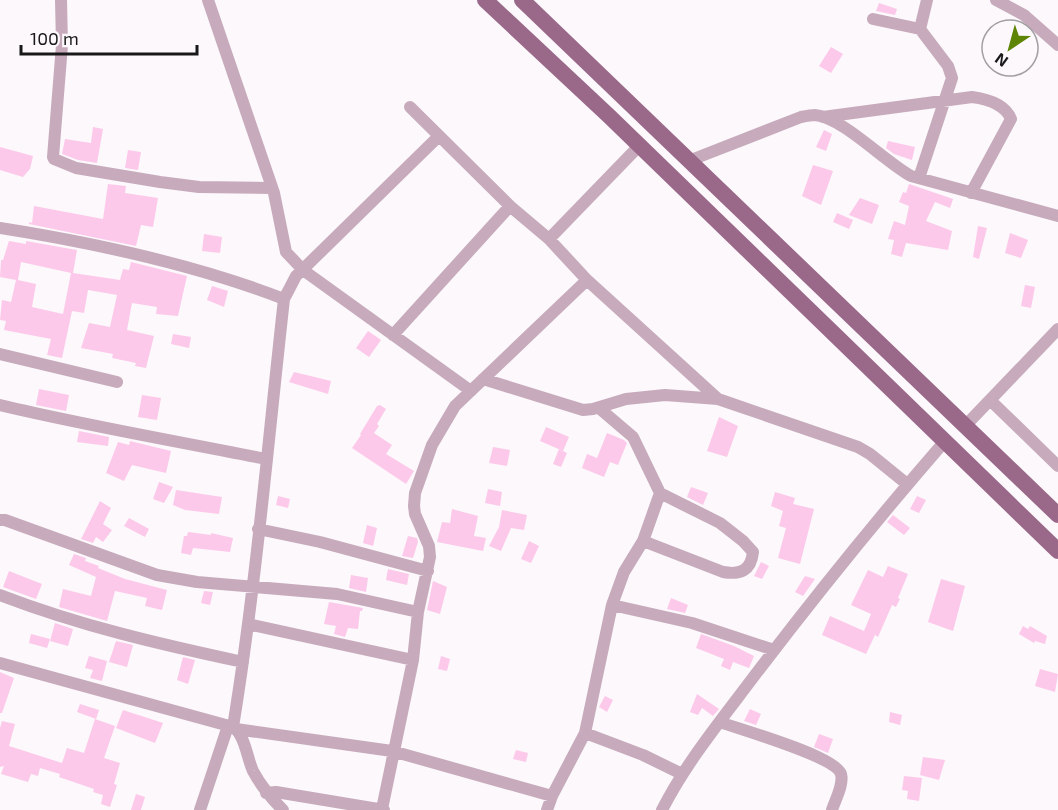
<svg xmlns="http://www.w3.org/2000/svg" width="1058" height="810" font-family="'Exo 2',sans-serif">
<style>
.building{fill:#fdc9ea;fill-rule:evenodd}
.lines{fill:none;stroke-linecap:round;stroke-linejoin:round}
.minor{stroke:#c7abbc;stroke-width:12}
.major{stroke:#9a6889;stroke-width:16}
</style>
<rect width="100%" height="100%" fill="#fcf8fb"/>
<path class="building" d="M879,3L897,9L895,15L876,11Z
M831,47L843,54L831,73L819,66Z
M93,127L103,129L97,163L78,160L62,154L65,139L91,143Z
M824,130L832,134L826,151L816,147Z
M888,141L915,147L912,160L894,154L886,148Z
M0,147L33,156L30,169L23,177L0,170Z
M128,150L141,152L138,170L125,168Z
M813,165L833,171L821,205L802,196Z
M108,184L126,186L125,193L158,198L153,227L141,225L136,246L29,224V222L32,223L34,206L103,219Z
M909,184L953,199L950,208L935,202L926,221L952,231L948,250L906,243L902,257L891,254L894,240L888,239L894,221L905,225L909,206L899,202L903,192L906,193Z
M860,198L879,205L872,224L849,215Z
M837,213L853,220L849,229L833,222Z
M978,226L987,228L979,259L973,257Z
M1010,233L1028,240L1021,258L1005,253Z
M204,234L222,237L220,253L202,251Z
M9,241L26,244V241L77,250L73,273L120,280L123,269L129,270L131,262L187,276L178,316L156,314L157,307L132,303L127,330L154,336L146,368L135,366L136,363L112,358L113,354L81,348L89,323L110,327L117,295L88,290L84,313L72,311L62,358L47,355L51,339L4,330L6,321L0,320L2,300L11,302L16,280L0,277L1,260H3ZM21,262L71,273L63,314L32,307L36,284L18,280Z
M1025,285L1035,287L1031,308L1021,306Z
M212,286L228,291L224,307L207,300Z
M368,331L381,340L369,357L356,348Z
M173,334L191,337L189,348L171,344Z
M294,372L331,381L328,394L289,382Z
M39,389L69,395L66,411L36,405Z
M142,395L161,398L157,420L138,417Z
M380,405L386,409L377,424L379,426L374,433L392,445L386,454L414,471L406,484L352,448L361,435L360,434L377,406Z
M719,417L738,426L727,457L707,451Z
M546,427L569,437L563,451L540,441Z
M79,431L109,437L108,446L77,442Z
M607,433L624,440L627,443L618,465L610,462L604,477L582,468L587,454L597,458Z
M130,441L171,451L166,473L132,465L124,481L106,473L118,442L129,445Z
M493,447L510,450L507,466L489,463Z
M559,449L567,453L561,467L553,464Z
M159,482L173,487L164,503L153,499Z
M691,487L708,493L703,505L687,497Z
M488,489L502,492L500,506L485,503Z
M176,490L222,497L219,514L185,510L173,505Z
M775,492L795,498L793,504L814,509L800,564L778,558L786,528L779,526L783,511L771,506Z
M278,496L290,499L288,508L276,505Z
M917,496L926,500L919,513L910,509Z
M100,501L111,508L103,524L112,530L103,542L96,537L93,543L81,539Z
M452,509L478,516L474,536L486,538L483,551L437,542L442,522L450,523Z
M502,510L527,515L524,530L511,528L501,551L489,546L499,527Z
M893,515L910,528L904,535L887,522Z
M129,518L149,529L145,537L124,526Z
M367,525L377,528L373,546L363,543Z
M188,532L211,535V533L233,538L230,552L193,548L191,555L181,553L184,536H187Z
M408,536L417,538L418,542L413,558L402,556Z
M529,541L539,546L531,563L521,559Z
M74,554L86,558L85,561L99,566L98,568L125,579L167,590L162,610L145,606L147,598L115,591L107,621L59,607L63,589L91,596L96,577L69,565Z
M761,562L769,566L762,579L754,576Z
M888,566L908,574L898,598L900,599L896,607L892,605L878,637L875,635L866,654L822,635L830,616L864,631L871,614L851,605L868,570L883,577Z
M388,569L409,574L407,585L386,580Z
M9,571L42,584L36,599L3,587Z
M351,575L368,578L366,592L349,588Z
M805,576L815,579L803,596L795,592Z
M941,579L965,586L953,631L928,622Z
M433,581L447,587L440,614L427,610Z
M204,591L213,592L210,605L201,603Z
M671,598L688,605L685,613L667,609Z
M329,602L363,608L362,611H360L358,629L348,628L345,637L334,634L336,626L324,624Z
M55,623L73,629L68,646L50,641Z
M1023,626L1028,629L1030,626L1047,636L1045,644L1035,641L1034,643L1019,634Z
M31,634L50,639L47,648L29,643Z
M701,634L734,646L754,656L749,668L733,662L730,670L721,666L724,659L696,648Z
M116,641L133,645L127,667L109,662Z
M89,656L107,661L102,681L90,678L93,670L85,668Z
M441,656L450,659L447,671L438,669Z
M183,657L195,660L188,684L177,680Z
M1040,669L1058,674L1055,692L1035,686Z
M0,672L14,678L2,713H0Z
M697,694L719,709L713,716L702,708L698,715L690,712Z
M605,696L613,700L607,712L599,707Z
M80,704L99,710L96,719L77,712Z
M750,709L761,714L756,725L744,721Z
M123,710L163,723L155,743L116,728Z
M890,712L902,715L900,725L889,722Z
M95,719L115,726L104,758L120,763L114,784L117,785L110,807L101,804L103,795L93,792L94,789L59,777L60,774L40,768L38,776L31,774L28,782L1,774L4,766L0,767V728L2,721L15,724L9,746L62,763L67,748L84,753Z
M819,734L833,739L828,753L814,747Z
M516,750L528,753L526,762L513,759Z
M923,757L945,760L939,780L920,775Z
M904,776L922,778L919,801L907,799L908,791L902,790Z
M136,794L145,797L141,810H131Z"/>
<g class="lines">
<path class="minor" d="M61,0L62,45L53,157L54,159L76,168L160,182L199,187L272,188
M208,0L274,193L286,252L303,270L471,391
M996,0L1024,15L1058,45
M873,19L920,29
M410,107L510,206L549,239L587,280L718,399
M823,117L972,97C987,99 1005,104 1011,119L971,193
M691,160L801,117C806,116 811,115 815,115C842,117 885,162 911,176L1058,216
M919,178L952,78L948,66L920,29L927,0
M0,228C95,243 194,264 284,299
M549,239L639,146
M393,335L510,206
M0,354L117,382
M483,379L583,410L593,409L626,399L665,395L718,399L858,447L870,454L907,484
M990,400L1058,466
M0,405C88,426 177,441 266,459
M599,408L633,437L660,493L720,523L743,541L753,552C751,571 740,575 723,572L643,541
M966,425L1058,329
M0,520H5L157,575L197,582L337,594L418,612
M258,529L320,542L428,571
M0,595C81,626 159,644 243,662
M612,605L692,623L774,650
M248,624L413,660
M0,663L233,727C245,735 247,758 253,771C261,786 271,798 283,810
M720,722C741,730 835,756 841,774C844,785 835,800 832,810
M233,727C256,586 268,442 284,299L296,276L439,136
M236,729L392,751L552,796
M585,733L643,755L682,774
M266,793L276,792L384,810
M382,809L413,660L418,612L430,557L429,546L415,514L414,506L415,493L432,445L455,406L587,280
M200,810L228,726
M547,810L552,796L585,733L612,605L624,572L643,541L660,493
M662,810C687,761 722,719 755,675C816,595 879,517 945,441"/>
<path class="major" d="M485,0L609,116L1058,551
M522,0L1058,515"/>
</g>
<g transform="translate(1010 48) rotate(216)"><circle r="28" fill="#fcf8fb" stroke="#a29fa1" stroke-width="1.5"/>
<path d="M0-4.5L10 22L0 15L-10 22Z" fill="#5e8404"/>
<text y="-9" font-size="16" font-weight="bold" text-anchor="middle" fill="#1a191a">N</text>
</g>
<path d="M21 45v9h176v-9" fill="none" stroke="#1a191a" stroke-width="3"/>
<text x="30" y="45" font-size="18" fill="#1a191a" stroke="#fcf8fb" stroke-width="4.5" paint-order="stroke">100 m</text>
</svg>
